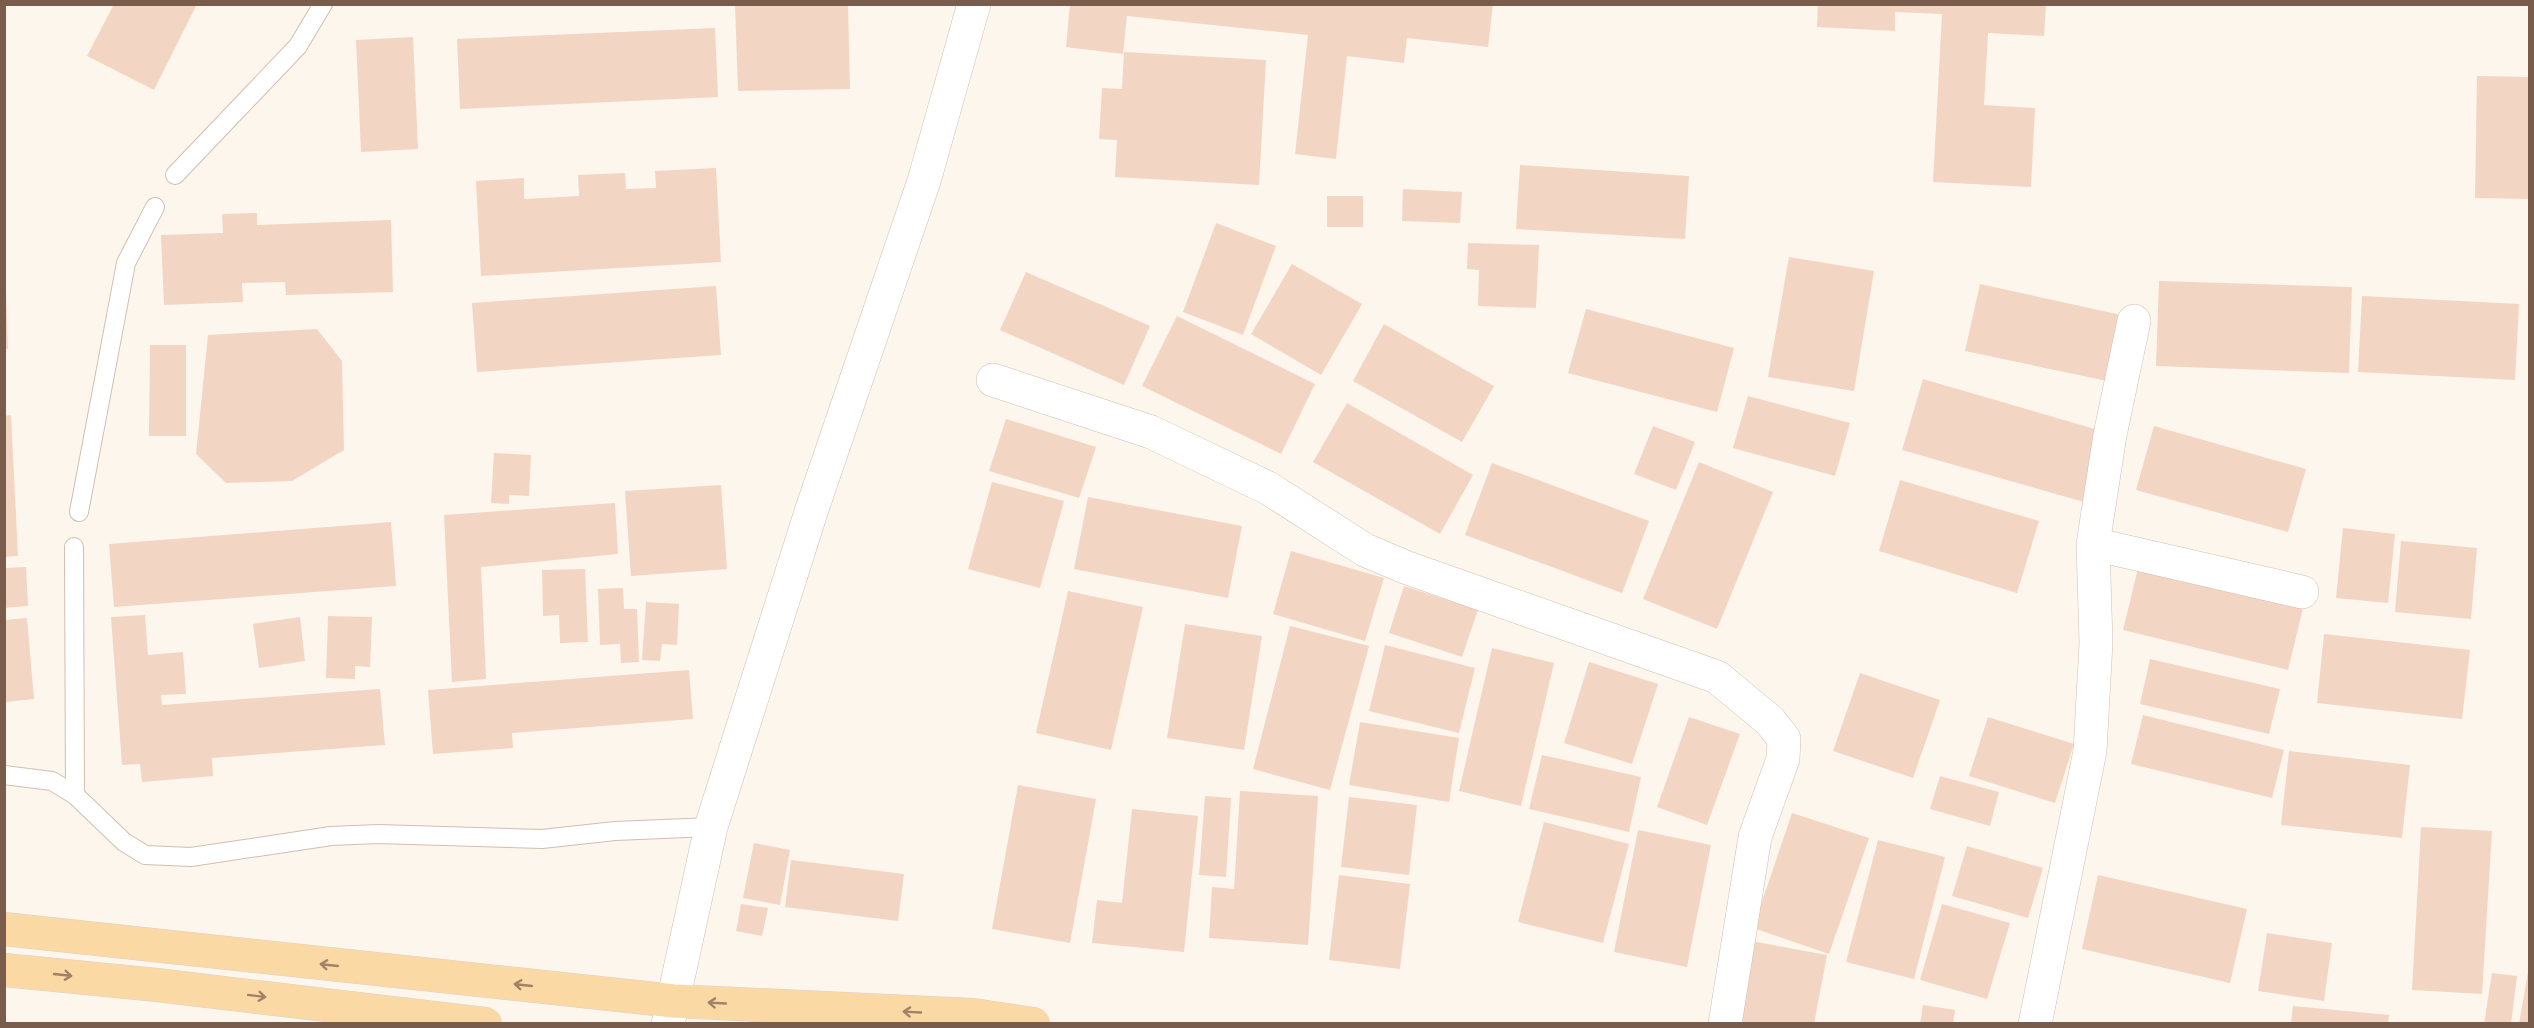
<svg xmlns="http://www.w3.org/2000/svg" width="2534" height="1028" font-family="Ubuntu,sans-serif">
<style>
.building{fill:#f3d5c3}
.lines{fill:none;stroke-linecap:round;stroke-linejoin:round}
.lane-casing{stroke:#d1beb0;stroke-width:20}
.street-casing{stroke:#d1beb0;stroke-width:34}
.primary-casing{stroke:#dad1cd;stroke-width:34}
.lane{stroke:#fff;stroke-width:18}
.street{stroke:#fff;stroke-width:33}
.primary{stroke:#fbd9a5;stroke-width:33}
.oneway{stroke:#a18267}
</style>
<rect width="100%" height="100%" fill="#fdf6ec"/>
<path class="building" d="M114,4H197L154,90L87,56Z
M735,4H848L850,89L738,91Z
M1070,4H1493L1488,47L1407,38L1404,63L1347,56L1336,159L1295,154L1308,35L1127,16L1123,54L1066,47Z
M1818,4H2046L2044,36L1988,33L1984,105L2035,108L2031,187L1933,182L1942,14L1895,12V31L1817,27Z
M715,28L718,97L460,109L457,39Z
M413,37L418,149L361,152L356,40Z
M1124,52L1266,60L1259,185L1115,177L1117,140L1099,139L1102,88L1122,89Z
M2477,76L2530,77V199L2475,198Z
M1520,165L1689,176L1685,239L1516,229Z
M716,168L721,262L481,276L476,181L524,178V199L579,196L578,175L625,173L626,189L656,188L655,171Z
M1403,189L1462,192L1460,223L1402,221Z
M1327,196H1363V227H1327Z
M257,213V225L391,220L393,292L286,295L285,282L242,283L243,302L164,305L161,235L223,233L222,214Z
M1216,223L1276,246L1243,335L1183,312Z
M1468,243L1539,245L1536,308L1478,306L1479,270L1467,269Z
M1789,257L1874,271L1854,391L1768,377Z
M1292,264L1362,304L1321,375L1251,334Z
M1026,272L1150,326L1124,385L1000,330Z
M2159,281L2352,287L2349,373L2156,366Z
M1980,284L2126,316L2112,382L1965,351Z
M716,286L721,355L477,372L472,303Z
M4,289H6L8,349H4Z
M2362,296L2519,304L2515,380L2358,372Z
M1586,309L1734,348L1717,412L1568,373Z
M1177,316L1315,384L1281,454L1142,386Z
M1384,324L1494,386L1462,442L1353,381Z
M317,329L342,361L344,450L292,481L226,483L196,454L208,335Z
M150,345H186V436H149Z
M1923,379L2105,432L2084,502L1902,450Z
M1748,396L1850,423L1835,476L1733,448Z
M1347,403L1473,475L1440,534L1313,462Z
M11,415L18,556L4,557V416Z
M1006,419L1096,447L1079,498L989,471Z
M1653,426L1695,442L1676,490L1634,474Z
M2154,426L2306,469L2288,532L2136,490Z
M494,453L531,455L529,496L509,495V504L491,503Z
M1699,462L1773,492L1717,629L1643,599Z
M1492,463L1649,521L1622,593L1465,535Z
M1900,480L2039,521L2017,593L1879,551Z
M992,482L1064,501L1040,588L968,569Z
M721,485L727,569L631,576L625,491Z
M1088,497L1242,526L1228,598L1074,569Z
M615,503L618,554L481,567L486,679L452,682L444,515Z
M391,522L396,586L114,607L109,544Z
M2343,528L2395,534L2388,603L2336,598Z
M2401,541L2477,548L2471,619L2395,612Z
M1291,551L1384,578L1365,641L1273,614Z
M2140,560L2305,600L2288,670L2123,630Z
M26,567L28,606L4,608V568Z
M585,569L588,642L560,643L559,615L543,616L542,570Z
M1404,586L1478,610L1462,657L1389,633Z
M623,588L624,609H637L639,662L621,663L620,644L600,645L598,589Z
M1068,591L1143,607L1111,750L1036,733Z
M646,602L679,604L677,645L662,644L660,661L642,660Z
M145,615L148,655L183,652L186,694L161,695L162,705L380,689L385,745L212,758L213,776L142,782L140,764L122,765L111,617Z
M328,616L372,617L370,667L355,666V679L326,678Z
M300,617L305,661L259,668L253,624Z
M27,618L34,699L5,702V620Z
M1185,624L1262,636L1244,750L1167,738Z
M1290,626L1369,646L1330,790L1253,769Z
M2324,634L2470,650L2462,719L2317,703Z
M1385,645L1475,668L1459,733L1369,711Z
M1492,648L1554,663L1521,806L1459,791Z
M2150,659L2280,689L2269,734L2140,704Z
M1589,662L1658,684L1632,764L1564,743Z
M689,670L693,719L512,733L513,748L433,754L428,690Z
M1860,673L1940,700L1913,778L1833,751Z
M2143,715L2284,750L2272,798L2131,764Z
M1689,717L1740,734L1707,825L1657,807Z
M1988,717L2074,744L2055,803L1969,776Z
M1360,722L1459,738L1449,802L1349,785Z
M2289,751L2410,765L2402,838L2281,825Z
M1542,755L1641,777L1629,832L1529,809Z
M1940,776L1999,792L1990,826L1930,809Z
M1018,785L1096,799L1070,943L992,929Z
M1240,791L1318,796L1308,945L1209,938L1212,887L1234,889Z
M1205,796L1231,798L1226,877L1199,875Z
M1349,797L1417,805L1409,875L1341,867Z
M1132,809L1198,816L1184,952L1092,943L1097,900L1122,903Z
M1792,813L1869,838L1829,954L1753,928Z
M1544,822L1629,844L1603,943L1518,922Z
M2421,827L2492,831L2482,994L2412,990Z
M1638,830L1711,845L1687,967L1614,952Z
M1878,840L1945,857L1914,979L1846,962Z
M754,843L790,850L780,905L743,898Z
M1967,846L2043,868L2028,918L1952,896Z
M791,860L904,874L898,921L785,907Z
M1339,875L1410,884L1400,969L1329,960Z
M2098,875L2247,909L2230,983L2082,949Z
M741,904L768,908L762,936L736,931Z
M1942,904L2010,923L1987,999L1920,980Z
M2267,933L2332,943L2324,1001L2258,991Z
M1751,941L1827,955L1814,1024H1736Z
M2528,972L2530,1024H2519Z
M2492,973L2517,976L2511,1024H2484Z
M1923,1005L1955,1010L1953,1024H1920Z
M2293,1006L2389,1015L2388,1024H2291Z"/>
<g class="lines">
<defs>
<path id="lane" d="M175,175L298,46L323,4
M79,512L126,263L155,207
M74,547L75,795
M4,775L52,781L75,795L124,842L145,855L191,857L331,836L378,834L542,839L615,831L711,827"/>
<path id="street" d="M993,380L1151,432L1268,488L1365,550L1405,567L1717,677L1770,721L1784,739L1783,759L1755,837L1725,1024
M2093,544L2302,592
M668,1024L711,827L811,512L924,181L974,4
M2035,1024L2090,751L2096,643L2093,544L2110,435L2134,321"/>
<path id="primary" d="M4,929L674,1001L973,1015L1033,1024
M4,970L157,985L485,1024"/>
</defs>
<use href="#lane" class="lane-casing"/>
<use href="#street" class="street-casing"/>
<use href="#primary" class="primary-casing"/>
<use href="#lane" class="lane"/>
<use href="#street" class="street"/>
<use href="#primary" class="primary"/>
</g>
<defs><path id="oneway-shaft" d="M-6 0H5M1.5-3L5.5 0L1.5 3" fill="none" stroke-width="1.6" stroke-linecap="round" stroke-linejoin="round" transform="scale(1.5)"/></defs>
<g class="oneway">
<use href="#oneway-shaft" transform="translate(329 965) rotate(-174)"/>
<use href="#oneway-shaft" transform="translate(63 975) rotate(6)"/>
<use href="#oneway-shaft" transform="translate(523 985) rotate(-174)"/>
<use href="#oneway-shaft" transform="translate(257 996) rotate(7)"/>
<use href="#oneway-shaft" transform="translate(717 1003) rotate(-177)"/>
<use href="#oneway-shaft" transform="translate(912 1012) rotate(-177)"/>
</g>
<rect width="2534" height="1028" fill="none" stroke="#7a5c4d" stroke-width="12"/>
</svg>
